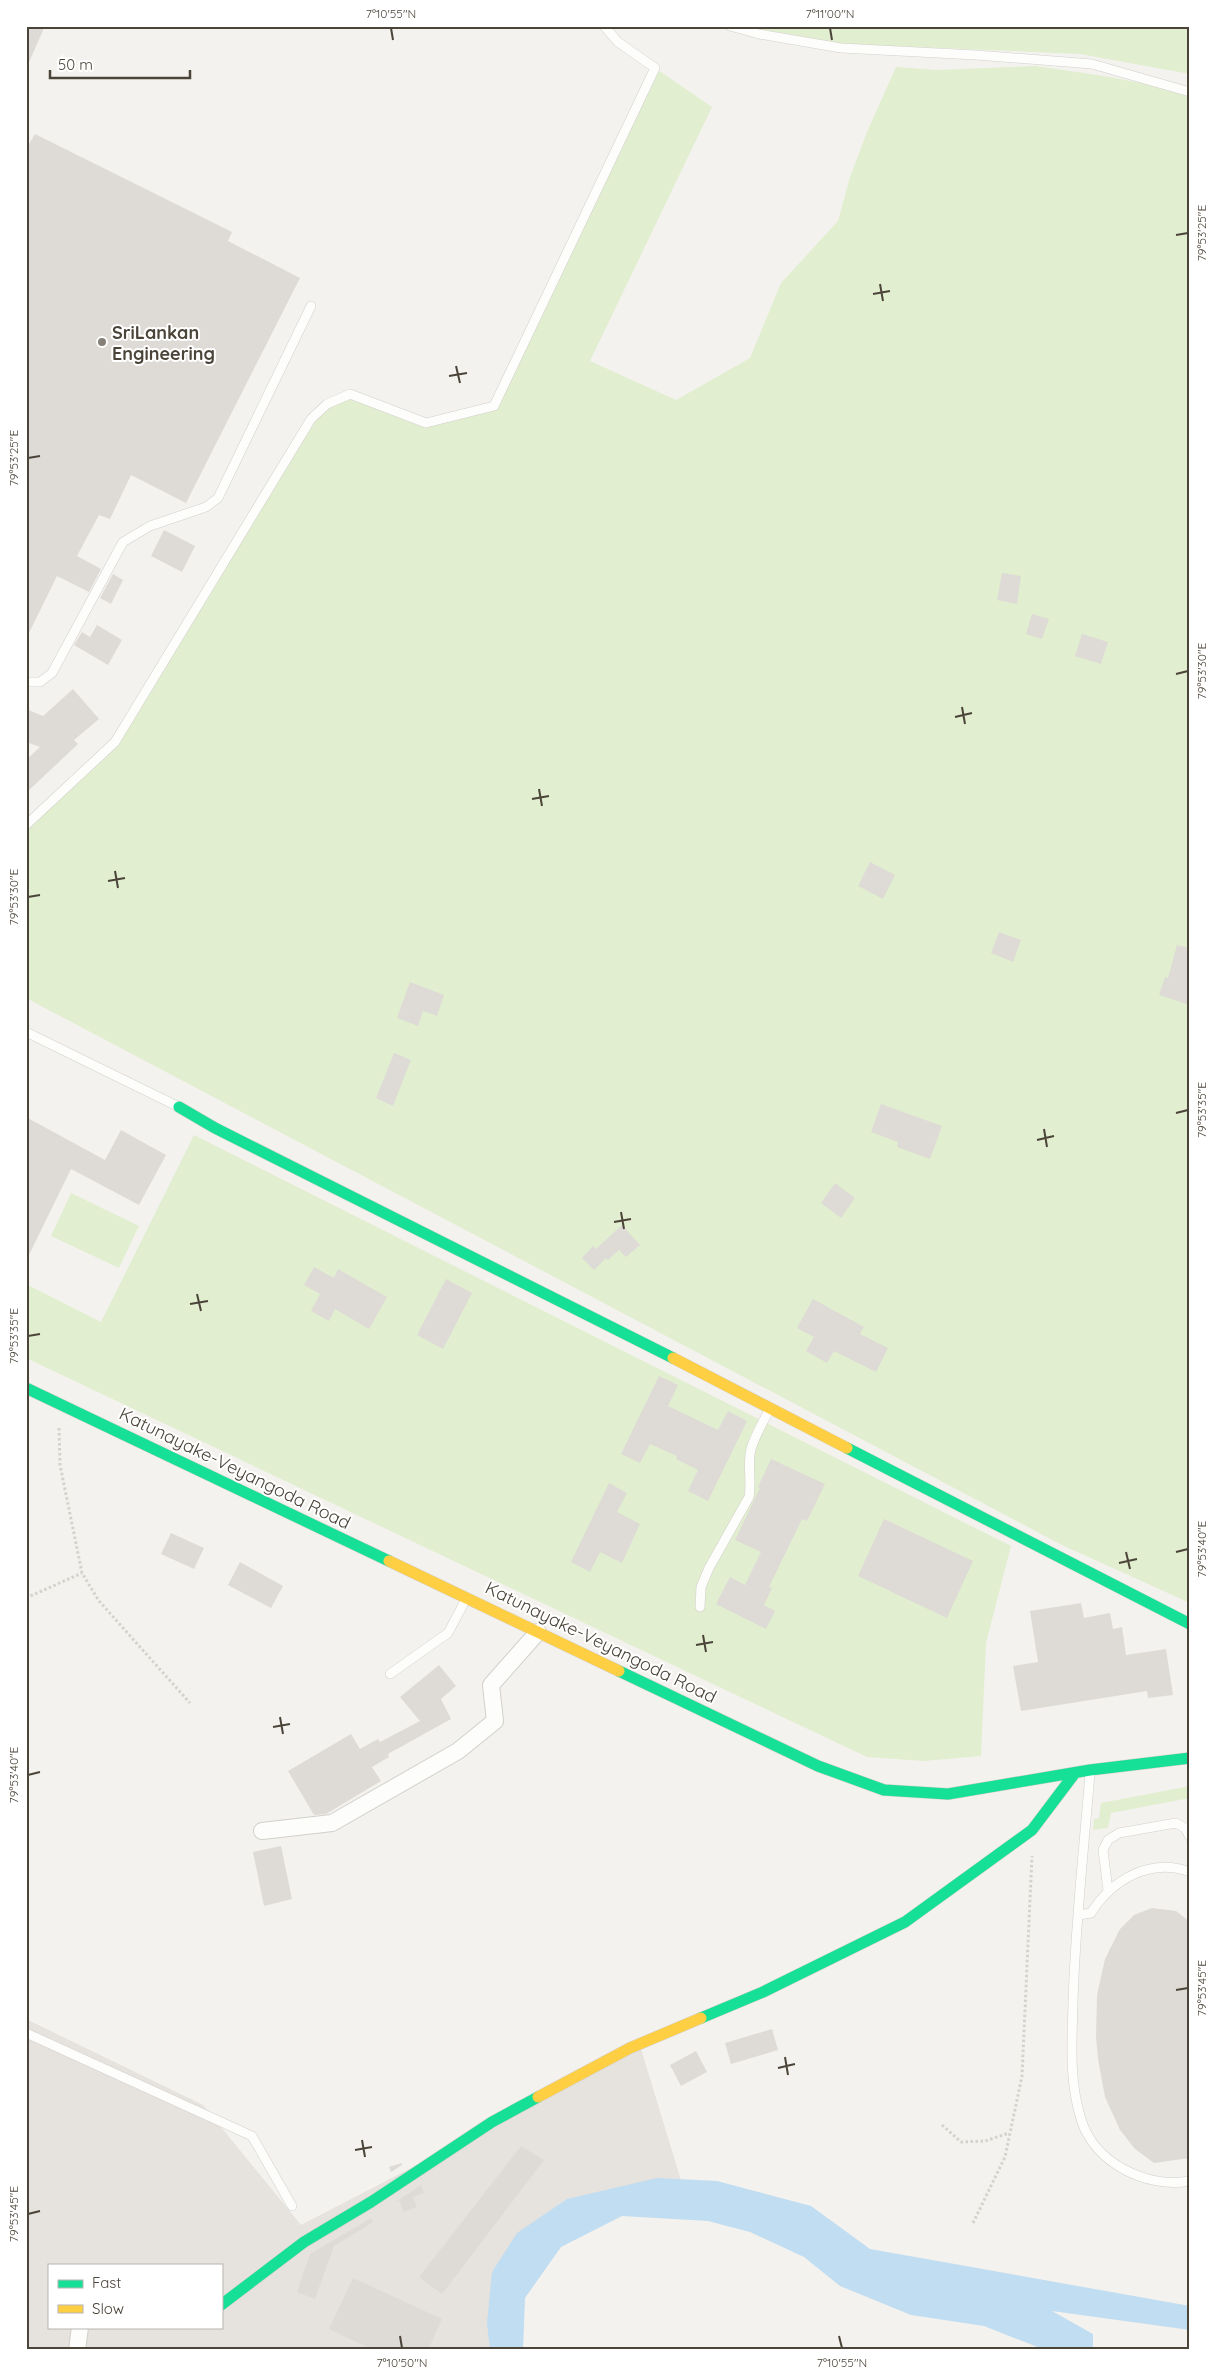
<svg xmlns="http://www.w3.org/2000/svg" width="1216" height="2376" font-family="Quicksand,sans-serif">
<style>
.industrial{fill:#e6e2de;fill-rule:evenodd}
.green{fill:#e1eecf}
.water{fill:#c0ddf1}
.building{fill:#dedbd6}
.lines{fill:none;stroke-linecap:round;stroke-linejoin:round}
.lane-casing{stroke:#d2d0cb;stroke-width:10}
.street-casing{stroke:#d2d0cb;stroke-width:18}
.fast-casing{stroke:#d3cfc5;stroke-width:12}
.slow-casing{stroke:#d3cfc5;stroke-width:12}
.path{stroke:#d3d2cc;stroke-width:3;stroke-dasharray:2.5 2.5;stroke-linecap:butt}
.lane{stroke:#fdfdfc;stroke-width:9}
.street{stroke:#fdfdfc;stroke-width:16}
.fast{stroke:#16e098;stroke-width:11}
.slow{stroke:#ffcf43;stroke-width:11}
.ticks{fill:none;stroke:#4b4439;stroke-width:2}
.poi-dot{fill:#868178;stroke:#fff;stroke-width:2}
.labels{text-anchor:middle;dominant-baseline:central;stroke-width:4;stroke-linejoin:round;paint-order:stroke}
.poi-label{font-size:18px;font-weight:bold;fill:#4b4439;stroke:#fff;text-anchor:start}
.street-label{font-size:18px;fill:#4b4439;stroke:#fff}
.neatline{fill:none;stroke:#4b4439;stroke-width:2}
.ticks-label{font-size:12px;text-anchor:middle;fill:#4b4439}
</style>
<rect width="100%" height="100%" fill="#f4f2ee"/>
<path class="industrial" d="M26,2019L203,2105L301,2225L641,2049L687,2200L567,2199L492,2350H26ZM49,2265H221V2327H49Z"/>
<path class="green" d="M743,26H1190V74L1080,54L844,44Z
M1036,66L1110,77L1190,93V1603L1062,1545L26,998V825L115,742L311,419L350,394L426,423L494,406L655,68L712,107L590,361L676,400L750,358L781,283L838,221L850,177L867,132L896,67L936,70Z
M194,1135L1011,1546L986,1643L981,1756L924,1761L867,1757L26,1358V1284L101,1322Z
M71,1193L139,1226L119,1268L51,1236Z
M1190,1786V1798L1111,1813L1108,1828L1093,1830L1094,1819L1099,1818L1101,1803Z"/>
<path class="water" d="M657,2178L717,2181L811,2206L870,2249L1190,2306V2330L1052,2311L1093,2334V2350H1045L984,2326L911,2315L840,2286L804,2257L750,2232L708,2221L622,2216L561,2247L525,2298L523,2350H490L487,2323L492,2272L517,2233L567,2199Z"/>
<path class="building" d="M26,26H45L26,69Z
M35,134L232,232L228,241L300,278L186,503L131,475L110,519L99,515L77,556L101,569L89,592L57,576L26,639V149Z
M164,530L195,546L182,572L151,556Z
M1002,573L1021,576L1017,604L997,600Z
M113,574L123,580L111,604L100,598Z
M1032,614L1049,619L1042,639L1026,634Z
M97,625L122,640L108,665L74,645L82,632L90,637Z
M1082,634L1108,642L1101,664L1075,656Z
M73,689L99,719L74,740L78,744L26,793V760L40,747L26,742V709L43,716Z
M870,862L895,875L883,899L858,886Z
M999,932L1021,940L1013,962L991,953Z
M1177,945L1190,948V1005L1159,995L1165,977L1168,978Z
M410,982L444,995L437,1016L423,1011L418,1026L397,1018Z
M394,1053L411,1060L393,1106L376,1098Z
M881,1104L942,1126L930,1159L897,1147L898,1142L871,1132Z
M26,1117L105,1160L121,1130L166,1155L139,1205L71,1169L26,1261Z
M835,1183L855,1198L841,1218L821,1203Z
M622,1225L640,1245L626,1257L619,1250L608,1260L606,1258L594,1270L582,1258L593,1246L596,1249Z
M314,1267L334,1278L338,1269L387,1297L369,1329L335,1309L329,1321L311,1311L320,1294L304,1285Z
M446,1279L472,1293L443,1349L417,1335Z
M813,1299L864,1327L860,1334L888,1348L876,1372L834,1351L827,1363L806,1351L814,1337L797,1328Z
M659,1376L678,1385L668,1406L718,1430L728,1411L747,1421L708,1501L688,1491L698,1470L676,1459L677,1456L650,1444L640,1463L621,1454Z
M771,1459L825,1484L807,1521L802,1519L769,1587L772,1588L764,1605L775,1611L766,1629L716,1604L730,1577L745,1585L761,1552L735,1540L760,1488L758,1487Z
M609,1483L627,1493L617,1512L640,1524L622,1563L600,1552L590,1572L571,1562Z
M884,1519L973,1561L947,1618L858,1576Z
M171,1533L204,1548L194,1569L161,1554Z
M240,1562L283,1586L271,1608L228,1585Z
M1081,1603L1084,1618L1110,1613L1113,1629L1122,1627L1126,1655L1166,1649L1173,1695L1148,1698L1147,1691L1021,1711L1013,1666L1038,1662L1030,1611Z
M439,1665L456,1686L441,1699L451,1719L388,1754L389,1757L372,1767L381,1781L326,1814L314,1815L288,1771L351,1734L360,1749L378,1739L380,1742L420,1721L400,1697Z
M281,1846L292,1899L264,1906L253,1852Z
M1152,1908L1176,1911L1190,1922V2158L1154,2163L1135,2149L1120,2130L1105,2097L1098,2059L1096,2037L1097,1995L1105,1959L1120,1929L1134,1915Z
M772,2029L778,2050L731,2064L725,2043Z
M696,2051L707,2072L681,2086L670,2065Z
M521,2146L544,2160L442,2294L419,2277Z
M402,2163V2165L391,2172L389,2167Z
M421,2185L424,2193L413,2197L417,2207L403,2212L400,2201L396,2202Z
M371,2218L373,2222L334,2246L315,2299L297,2292L310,2254Z
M353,2278L442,2319L428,2350H373L329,2329Z"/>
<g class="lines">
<defs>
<path id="lane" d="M730,26L759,34L841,48L976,55L1092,64L1190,92
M26,682H40L52,673L123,542L150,526L206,507L218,498L311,306
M26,825L115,742L311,419L327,404L350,394L426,423L494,406L655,68L618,42L604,26
M26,1032L179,1107
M700,1607L701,1587L709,1568L749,1497C752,1481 747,1465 751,1449C755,1435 764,1421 770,1408
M390,1674L448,1633L465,1601
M1090,1773C1084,1849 1075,1926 1073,2003C1072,2042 1069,2081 1081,2119C1094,2163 1147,2189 1190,2181
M1108,1891L1103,1850L1108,1840L1119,1833L1176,1823L1185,1828L1190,1837
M1079,1915L1091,1913C1112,1880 1150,1857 1190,1872
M26,2033L252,2136L292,2206"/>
<path id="street" d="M262,1831L332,1823L458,1751L495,1721L491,1685L538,1632
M77,2350L80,2327"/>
<path id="fast" d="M179,1107L215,1128L673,1358
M26,1388L389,1561
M847,1448L1190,1624
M619,1671L818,1766L884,1790L948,1794L1090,1770L1190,1758
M701,2018L763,1992L905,1922L1032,1830L1075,1773
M221,2305L304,2242L371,2202L492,2122L538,2097"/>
<path id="slow" d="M673,1358L847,1448
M389,1561L619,1671
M538,2097L630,2048L701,2018"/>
</defs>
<use href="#lane" class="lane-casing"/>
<use href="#street" class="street-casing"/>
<use href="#fast" class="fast-casing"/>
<use href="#slow" class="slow-casing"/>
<path class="path" d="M59,1428L60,1465L82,1573L99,1601L190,1703
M26,1598L82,1573
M942,2125L961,2142L985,2141L1009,2133
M973,2223L1005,2157L1022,2076L1032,1856"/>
<use href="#lane" class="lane"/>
<use href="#street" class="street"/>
<use href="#fast" class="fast"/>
<use href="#slow" class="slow"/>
</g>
<path class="ticks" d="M391,28L393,40M830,28L832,40M1176,235L1188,233M880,284L883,301M873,294L890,291M456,366L460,383M449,376L467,373M28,458L40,456M1176,674L1188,671M962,707L965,724M955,717L972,713M539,789L542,806M532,799L549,796M115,871L118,888M108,881L125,878M28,897L40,895M1176,1113L1188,1110M1044,1129L1047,1147M1037,1140L1054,1136M621,1212L624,1229M614,1222L631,1219M197,1294L201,1311M190,1304L208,1301M28,1336L40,1334M1126,1552L1130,1569M1176,1552L1188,1549M1119,1563L1137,1559M703,1635L706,1652M696,1645L713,1642M280,1717L283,1734M273,1727L290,1724M28,1775L40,1772M1176,1990L1188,1988M785,2057L788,2075M778,2068L795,2064M362,2140L365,2157M355,2150L372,2147M28,2214L40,2211M400,2336L402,2348M839,2336L842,2348"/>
<circle class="poi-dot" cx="102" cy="342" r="5"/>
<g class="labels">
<g class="poi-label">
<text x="112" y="332">SriLankan<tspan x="112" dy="21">Engineering</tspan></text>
</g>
<g class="street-label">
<text transform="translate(235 1468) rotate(26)">Katunayake-Veyangoda Road</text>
<text transform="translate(601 1642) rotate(26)">Katunayake-Veyangoda Road</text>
</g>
</g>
<rect width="1216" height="2376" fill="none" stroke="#ffffff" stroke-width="55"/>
<rect x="48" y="2264" width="175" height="65" fill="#ffffff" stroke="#b7b4b0"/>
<rect x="58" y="2280" width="25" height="8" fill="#16e098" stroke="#b7b4b0"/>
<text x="92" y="2288" font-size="15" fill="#4b4439">Fast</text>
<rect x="58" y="2305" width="25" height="8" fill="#ffcf43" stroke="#b7b4b0"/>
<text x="92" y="2314" font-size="15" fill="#4b4439">Slow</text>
<path d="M50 70v8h140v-8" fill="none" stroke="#4b4439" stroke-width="2.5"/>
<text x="58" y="70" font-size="15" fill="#4b4439" stroke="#ffffff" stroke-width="4" paint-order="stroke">50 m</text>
<rect x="28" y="28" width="1160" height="2320" class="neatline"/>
<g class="ticks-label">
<text x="391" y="18">7°10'55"N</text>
<text x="830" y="18">7°11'00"N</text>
<text transform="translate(1202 233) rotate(-90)" y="4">79°53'25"E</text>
<text transform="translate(14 458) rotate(-90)" y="4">79°53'25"E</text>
<text transform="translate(1202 671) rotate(-90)" y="4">79°53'30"E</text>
<text transform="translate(14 897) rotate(-90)" y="4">79°53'30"E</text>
<text transform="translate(1202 1110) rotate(-90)" y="4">79°53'35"E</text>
<text transform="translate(14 1336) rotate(-90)" y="4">79°53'35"E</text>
<text transform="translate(1202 1549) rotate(-90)" y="4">79°53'40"E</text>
<text transform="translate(14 1775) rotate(-90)" y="4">79°53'40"E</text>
<text transform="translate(1202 1988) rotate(-90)" y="4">79°53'45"E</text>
<text transform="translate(14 2214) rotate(-90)" y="4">79°53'45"E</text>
<text x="402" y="2367">7°10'50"N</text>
<text x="842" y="2367">7°10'55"N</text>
</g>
</svg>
